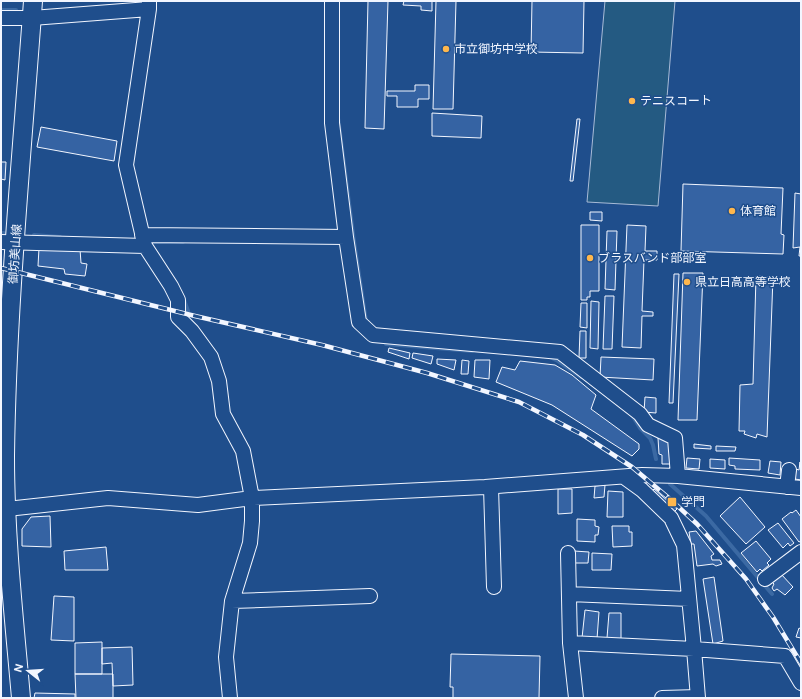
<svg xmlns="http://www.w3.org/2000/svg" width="802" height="699" font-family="'DM Sans','Noto Sans JP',sans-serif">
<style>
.green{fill:#245a82;stroke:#a8bbd7}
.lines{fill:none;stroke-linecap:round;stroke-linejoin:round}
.stream{stroke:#3b69a3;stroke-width:4}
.building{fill:#3563a3;stroke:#f2f6ff}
.minor-casing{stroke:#f2f6ff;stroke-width:16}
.major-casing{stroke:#f2f6ff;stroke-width:20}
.minor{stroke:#1f4e8c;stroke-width:14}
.major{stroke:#1f4e8c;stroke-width:18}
.rail-casing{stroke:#f2f6ff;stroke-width:4.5}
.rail{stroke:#1f4e8c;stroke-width:3;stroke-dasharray:9;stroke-linecap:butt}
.poi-dot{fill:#ffb74d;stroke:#1f4e8c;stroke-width:1.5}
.labels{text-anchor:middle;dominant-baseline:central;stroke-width:3;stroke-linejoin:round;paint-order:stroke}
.poi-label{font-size:12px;fill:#f2f6ff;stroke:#1f4e8c;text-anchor:start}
.street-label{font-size:12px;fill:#f2f6ff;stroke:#1f4e8c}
</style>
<rect width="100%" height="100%" fill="#1f4e8c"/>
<path class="green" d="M605,1H675L658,206L587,202Z"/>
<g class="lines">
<path class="stream" d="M1,10H16
M338,118L354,241L366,321L368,322
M1,233H4
M34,235L60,237
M151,242H183
M184,300L188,311
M386,344L472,351
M548,356L558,361L581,377
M632,415L640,428L650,438L653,445L656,459
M670,484L706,516L772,594"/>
</g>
<path class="building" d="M368,1H388L384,129L365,128Z
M404,1H432V11L421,10V6L403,5Z
M436,1H456L453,109H433Z
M532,1H584L583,53L531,52Z
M415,85H429V99H418V107H397V96H387V91H415Z
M432,113L482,116L481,138L432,136Z
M577,119H580L573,181H570Z
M41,127L117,141L114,161L37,147Z
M1,162H6L5,180L1,179Z
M683,184L783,188L781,234L784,235L783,254L681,251Z
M795,193L801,194V256H799L800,247L793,248Z
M590,212H602V221L590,220Z
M581,225H599V291H590V297H587V300H581Z
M627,225L646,226L645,251H657V260H644L642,311L653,312V316H642L641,348L622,347Z
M607,231H617L615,290L605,289Z
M39,248L80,249L81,263L87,264L85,276L65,274L64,269L38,266Z
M683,273H703L697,420H678Z
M674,274H679L673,403H669Z
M756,276L773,277L767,437L757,434L756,438L744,434L745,431H739L740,385L753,384Z
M605,296H614L612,349H603Z
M591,301L599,302L598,349L590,348Z
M581,303H587V328L580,327Z
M580,331H586V358H579Z
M389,348L410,353L409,359L388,352Z
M413,353L433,356L431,364L412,358Z
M601,357L654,359L653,380L600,377Z
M437,359L456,360L454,370L437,364Z
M462,360L469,361L468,374H461Z
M475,360H490L489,379L474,377Z
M520,361L555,365L572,375L596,395L591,409L639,444V449L632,456L552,405L496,382L502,367L515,370Z
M645,397L656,398V413L644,412Z
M658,438H665L670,443L671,464H662V455L659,454Z
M694,444L711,446V449L694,448Z
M716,446L736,447L735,451H716Z
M687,458L700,459L699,469L686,468Z
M729,458L760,460V470L735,469V466L729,465Z
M710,459L725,460V469L710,468Z
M770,461L781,462L780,475L768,473Z
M800,462L801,480L795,479L796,469L799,470Z
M605,485L604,497L594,498L595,486Z
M558,489H572V513L558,514Z
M654,489L677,509L674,512L651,492Z
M608,491L623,492V517H607Z
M740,497L765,527L746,544L720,516Z
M796,510L801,517V541L799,542L782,519L791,512L792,513Z
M50,516L51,547L22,546V529L31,517Z
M577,519L595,520V526L599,527L598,535H595V542L577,541Z
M778,523L794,543L790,546L788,543L783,548L768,530Z
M612,526H629V532H632V546L613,547Z
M696,531L714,554L711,556L712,560H720L722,564L716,566L713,564L697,566L694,544H691L689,532Z
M756,541L771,559L767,563L769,565L762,571L760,569L757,572L741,553Z
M106,547L108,570H65L64,551Z
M574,551L589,552L588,563H574Z
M592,553L612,554L611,570H592Z
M781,574L793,587L785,595L777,589L774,591L772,588L774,584L772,582Z
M714,577L723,641L713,644L703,579Z
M54,596L74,597V641L51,640Z
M585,610L599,612L597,639L582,638Z
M609,613H621V640L607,638Z
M799,628L801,629V638L796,637Z
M102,642V674H75V643Z
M132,647L133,685L113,686L112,663L102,664V648Z
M451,654L540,656L539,698H453V687H450Z
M75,674H113V698H76Z
M35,693L75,694V698H34Z"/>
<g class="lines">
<defs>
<path id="minor" d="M149,1V9L126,165L145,246L171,286L178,300V317L192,331L211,357L219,381L223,414L243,451L252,498V521L250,543L232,601L226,657L230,698
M332,1V123L346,237L359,322L373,335L560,352L640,414L648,425L675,438L678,476
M1,18H32L149,9
M142,235L346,237
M1,242L145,246
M491,487L494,587
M787,487L789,470
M7,509L108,498L198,505L252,498L485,487L642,475L678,476L801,488
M568,553L570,643L576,698
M765,579L801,552
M569,594L689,599
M232,601L370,596
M570,643L694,649L684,545L671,518L642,490L624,477
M662,698L698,697
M698,698L694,649L785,656L801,683"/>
<path id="major" d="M21,698C14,618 5,537 5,456C7,304 22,153 33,1"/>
</defs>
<use href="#minor" class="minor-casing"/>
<use href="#major" class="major-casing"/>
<use href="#minor" class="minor"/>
<use href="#major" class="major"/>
<defs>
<path id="rail" d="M1,268L195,316L322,345L427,373L519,402L583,435L632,467L670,499L697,524L746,579L773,617L801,663"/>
</defs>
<use href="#rail" class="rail-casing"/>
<use href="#rail" class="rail"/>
</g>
<g class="poi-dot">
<circle cx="446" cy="49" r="4"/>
<circle cx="632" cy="101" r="4"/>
<circle cx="732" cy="211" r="4"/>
<circle cx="590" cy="258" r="4"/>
<circle cx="687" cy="282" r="4"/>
<rect x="667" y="497" width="10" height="10" rx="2"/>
</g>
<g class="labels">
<g class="poi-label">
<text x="454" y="49">市立御坊中学校</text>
<text x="640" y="101">テニスコート</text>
<text x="740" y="211">体育館</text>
<text x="598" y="258">ブラスバンド部部室</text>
<text x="695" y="282">県立日高高等学校</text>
<text x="681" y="502">学門</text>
</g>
<g class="street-label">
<text transform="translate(15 254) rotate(-86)">御坊美山線</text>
</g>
</g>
<rect width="802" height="699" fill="none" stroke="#f2f6ff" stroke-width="4"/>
<g transform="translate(28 671) rotate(287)" stroke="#1f4e8c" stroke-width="3" paint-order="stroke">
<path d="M0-3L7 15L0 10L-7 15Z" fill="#f2f6ff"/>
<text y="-6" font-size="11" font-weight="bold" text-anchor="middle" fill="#f2f6ff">N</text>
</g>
</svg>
